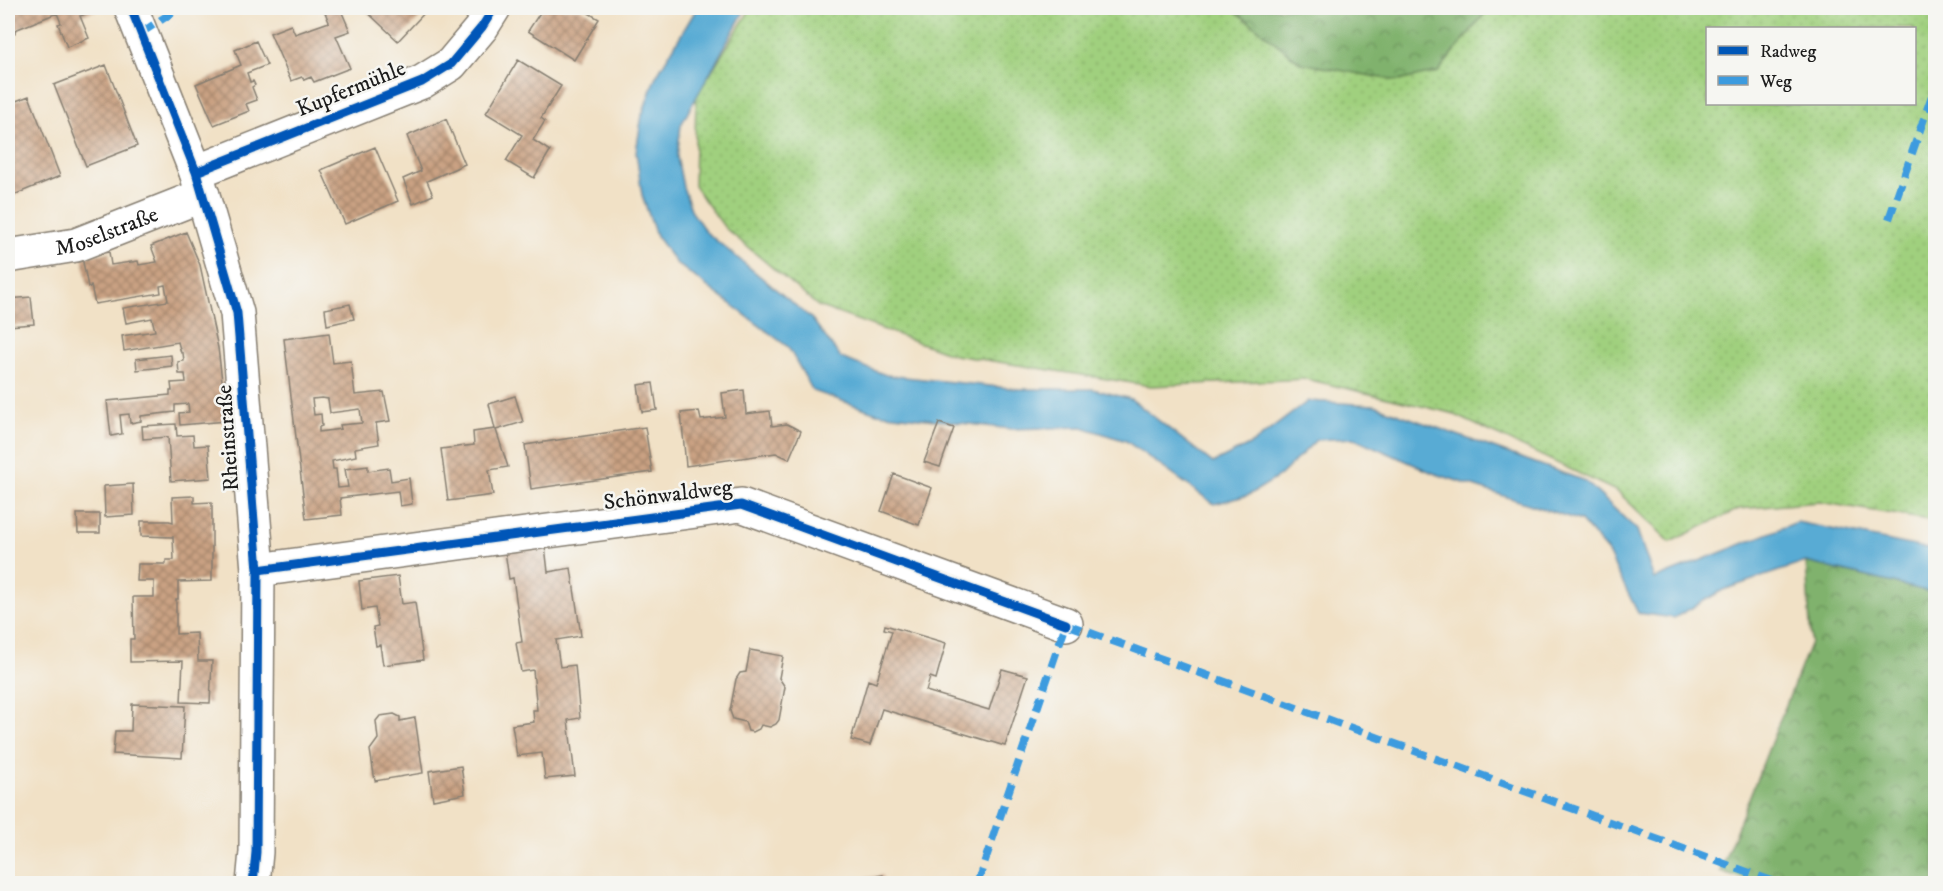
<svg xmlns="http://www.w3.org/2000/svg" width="1943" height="891" font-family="'IM FELL DW Pica',serif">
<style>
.grass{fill:url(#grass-dots);stroke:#5e764d;stroke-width:1.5;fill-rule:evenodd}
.forest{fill:url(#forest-crowns);stroke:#4e6744;stroke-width:1.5}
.water{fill:#59abd4;stroke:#3a6478;stroke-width:1.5}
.building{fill:url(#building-cross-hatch);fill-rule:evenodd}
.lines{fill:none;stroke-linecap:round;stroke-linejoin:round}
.minor-casing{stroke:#867e71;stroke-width:36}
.minor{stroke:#fff;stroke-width:33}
.quiet{stroke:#3c9bdf;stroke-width:8;stroke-dasharray:15 8;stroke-linecap:butt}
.cycleway-casing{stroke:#f6f6f2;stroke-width:13}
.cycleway{stroke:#0057b8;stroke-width:9}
.labels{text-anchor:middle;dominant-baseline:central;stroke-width:5;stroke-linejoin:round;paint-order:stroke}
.street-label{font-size:22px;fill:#1c1c1c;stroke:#f6f6f2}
</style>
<defs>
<pattern id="grass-dots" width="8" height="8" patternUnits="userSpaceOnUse" patternTransform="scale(1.5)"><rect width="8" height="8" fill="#a0d07e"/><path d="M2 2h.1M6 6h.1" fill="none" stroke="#89b26c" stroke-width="1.8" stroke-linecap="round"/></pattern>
<pattern id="forest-crowns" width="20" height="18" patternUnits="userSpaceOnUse" patternTransform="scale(1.5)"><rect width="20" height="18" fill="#80b26d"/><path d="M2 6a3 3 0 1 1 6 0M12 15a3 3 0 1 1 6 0" fill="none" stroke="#689059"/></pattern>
<pattern id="building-cross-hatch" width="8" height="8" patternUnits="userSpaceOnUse" patternTransform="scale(1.5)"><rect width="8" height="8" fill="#caa283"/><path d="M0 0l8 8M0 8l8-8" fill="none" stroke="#a3836a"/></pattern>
</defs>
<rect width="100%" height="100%" fill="#f6f6f2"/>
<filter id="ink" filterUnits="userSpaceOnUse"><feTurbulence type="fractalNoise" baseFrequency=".0167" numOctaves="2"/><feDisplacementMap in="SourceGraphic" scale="12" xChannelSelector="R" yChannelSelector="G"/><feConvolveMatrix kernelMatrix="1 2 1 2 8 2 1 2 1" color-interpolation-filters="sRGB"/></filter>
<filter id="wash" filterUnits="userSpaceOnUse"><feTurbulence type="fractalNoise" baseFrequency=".008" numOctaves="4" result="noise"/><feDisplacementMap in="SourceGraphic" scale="24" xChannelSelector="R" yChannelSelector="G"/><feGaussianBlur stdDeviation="1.35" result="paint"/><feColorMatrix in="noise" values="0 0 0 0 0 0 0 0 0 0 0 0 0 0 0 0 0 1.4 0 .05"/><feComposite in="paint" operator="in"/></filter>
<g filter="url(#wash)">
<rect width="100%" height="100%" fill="#f1e1c6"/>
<path class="grass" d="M751,8H1232L1301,63L1438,72L1489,8H1935V521L1819,502L1739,509L1670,542L1618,492L1451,413L1306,379L1151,386L954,355L818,306L725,228L694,186L696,96ZM1708,28H1914V104H1708Z"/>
<path class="forest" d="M1232,8H1489L1438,72L1398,81L1301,63Z
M1806,562L1935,593V883H1755L1720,871L1811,642Z"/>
<path class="water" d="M697,8H746L681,125L677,157L683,187L692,212L706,232L812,319L841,358L886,375L1019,389H1093L1131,399L1213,463L1253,443L1308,401L1374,405L1585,481L1637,530L1654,579L1797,522L1935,550V593L1806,562L1723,590L1674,618L1638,613L1607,551L1581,521L1433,473L1354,438L1316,440L1280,476L1249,495L1214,504L1126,441L1082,427L1011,429L877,413L813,391L788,347L676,263L656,236L642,195L636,152L642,115L655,78Z"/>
<g id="blocks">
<path class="building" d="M8,8H98L99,9L80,16L89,38L67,47L58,24L61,23L57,13L15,30V33L8,36Z
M329,8H340L350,31L336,36L350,68L314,82L311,77L304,80L302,77L291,81L270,33L291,25L295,34L329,22L324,10Z
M363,8H429L398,41Z
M543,8H580L599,19L574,60L528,31Z
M256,41L267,65L247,73L250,82L253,81L255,85L252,87L257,100L246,104L249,111L214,125L196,84L241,65L235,50Z
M518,60L561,86L541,118L545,121L533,140L550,151L534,178L506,161L522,135L486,113Z
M106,65L137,146L86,166L54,85Z
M29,96L60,176L9,197L8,104Z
M446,119L465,164L427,181L433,195L413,204L403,179L421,171L407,136Z
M375,147L398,201L345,224L321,170Z
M186,232L200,265L218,348L227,421L180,425L179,413L189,412L188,404L175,405V412L141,416V421L130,423L129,414L120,415L122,434L111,436L107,401L170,395V391H172L171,383L186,382L185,374H179L178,362L184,361L183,353H181L178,342L124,351L122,336L155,331L152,318L126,323L123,308L168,301L165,285L160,286L161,293L95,304L91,286L88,287L82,257L109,252L111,265L138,261L139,265L157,262L151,246Z
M31,297L34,324L8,326V299Z
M350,304L354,319L327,325L325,309Z
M329,333L333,363L351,361L355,395L384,392L390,421L376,423L379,444L355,448L356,456L332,461L333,469H336L338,488L348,487L345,469L368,466V471L389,468L391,481L409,478L412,504L400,506L398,491L340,498L342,515L306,519L284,339ZM322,398L328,399L330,413L360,409L362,423L340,425L341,429L319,432V427L322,426L321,414L314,415L312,399Z
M171,355L172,366L137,370L136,359Z
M653,383L657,410L642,412L638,385Z
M744,390L746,414L770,411L772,426L787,424L801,431L789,459L776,453L686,466L681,413L699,411L701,420L725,417L722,393Z
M515,396L523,422L496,430L508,467L489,470L493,495L448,501L441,449L474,445L473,432L495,429L489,404Z
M939,423L954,428L940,467L924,462Z
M176,424L177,436L193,435L194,446L208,445L211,478L171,481L168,437L143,439L142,426Z
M645,427L652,472L531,489L525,445Z
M894,474L932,488L919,525L881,511Z
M133,484L134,515L105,517L104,486Z
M194,496V503L212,502V581L178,582V599H176V634L197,633L198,661H212L210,703L181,702L183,661L130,662V639H134L133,597H154V581H137L138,564H166V560H174L173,537L141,536V521H169L173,522L172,497Z
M77,514H100V533H78Z
M545,546L548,572L571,568L581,636L556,640L560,667L575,665L580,718L568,720L575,776L545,779L542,753L517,756L512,725L534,722L533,710H537L533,670L521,672L516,643L522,642L513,578L509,579L505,551Z
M398,576L402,604L415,602L423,660L383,665L380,645L376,646L373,627L378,626L375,608L362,610L359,581Z
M885,625L946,643L936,679L930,677L926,691L989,710L1002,669L1028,676L1005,746L882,709L870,745L851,740L868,680L876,683L892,631L884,629Z
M750,650L783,656L779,678L785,687L779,720L776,724L770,727L761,725L759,729L753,732L748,731L745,722L733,719L730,711L736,679L740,673L746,672Z
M132,704L185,706L182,758L113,754L115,731H131Z
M394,714L400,717V721L415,718L423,773L375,781L370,750L378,739L376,721L380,716Z
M461,766L465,794L433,800L429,771Z
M883,875L884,884H839V882Z"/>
</g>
</g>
<g filter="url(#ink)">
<use href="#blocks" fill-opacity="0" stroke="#867e71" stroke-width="1.5"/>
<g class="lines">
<defs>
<g id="minor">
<path d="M131,8L196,172L237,313L258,570L256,852L253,884"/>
<path d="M196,172L422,82L451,64L482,27L494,8"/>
<path id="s1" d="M8,256L76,245L203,195"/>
<path d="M258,570L741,505L1066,624"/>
</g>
</defs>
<use href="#minor" class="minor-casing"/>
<use href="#minor" class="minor"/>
<path class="quiet" d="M141,33L179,8
M1889,219L1936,84
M977,884L1066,624L1780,884"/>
<defs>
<path id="cycleway" d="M131,8L196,172L237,313L258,570L256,852L253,884
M196,172L422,82L451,64L482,27L494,8
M258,570L741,505L1066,624"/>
</defs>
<use href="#cycleway" class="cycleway-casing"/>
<use href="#cycleway" class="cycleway"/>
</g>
</g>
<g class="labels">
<g class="street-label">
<text transform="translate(351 89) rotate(-22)">Kupfermühle</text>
<text stroke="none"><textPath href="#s1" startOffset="102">Moselstraße</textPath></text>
<text transform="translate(228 438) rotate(-94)">Rheinstraße</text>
<text transform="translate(668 495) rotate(-7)">Schönwaldweg</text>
</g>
</g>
<rect width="1943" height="891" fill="none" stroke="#f6f6f2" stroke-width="30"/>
<rect x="1706" y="27" width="210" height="78" fill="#f6f6f2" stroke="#9f9f9c" stroke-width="1.5"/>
<rect x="1718" y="46" width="30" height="9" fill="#0057b8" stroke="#9f9f9c" stroke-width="1.5"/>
<text x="1760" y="57" font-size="18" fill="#1c1c1c">Radweg</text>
<rect x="1718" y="76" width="30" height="9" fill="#3c9bdf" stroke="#9f9f9c" stroke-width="1.5"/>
<text x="1760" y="87" font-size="18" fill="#1c1c1c">Weg</text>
</svg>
